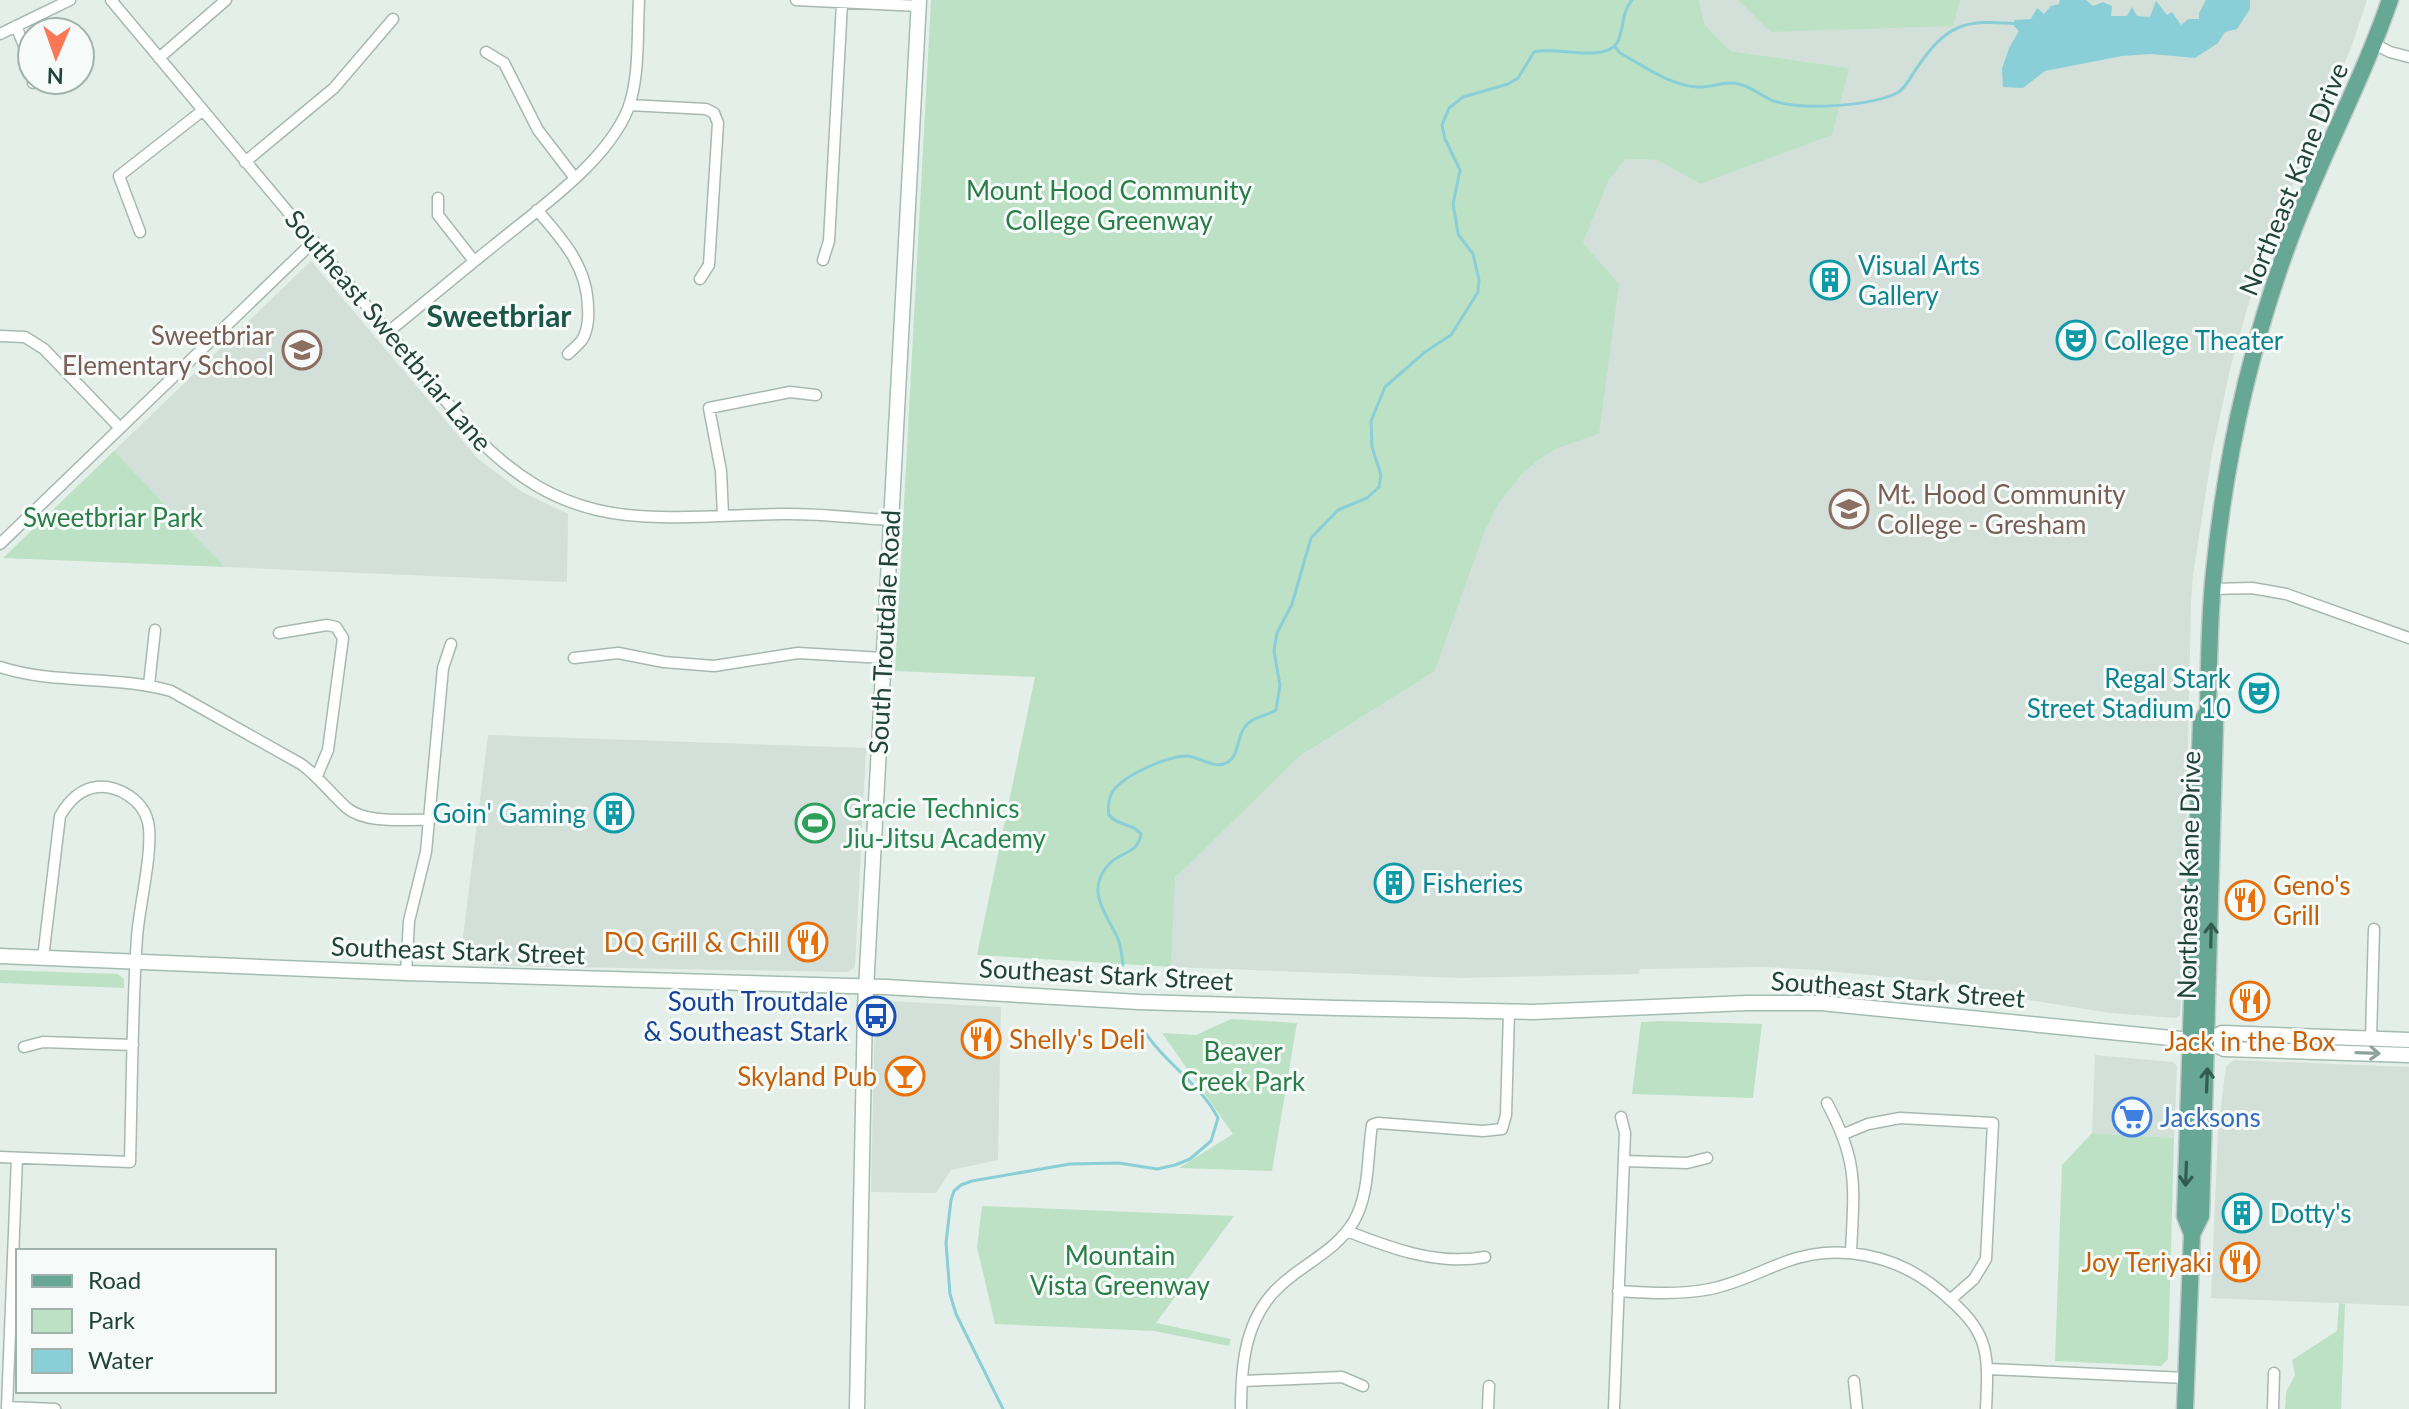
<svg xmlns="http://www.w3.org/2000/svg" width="2409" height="1409" font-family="Lato,sans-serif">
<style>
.built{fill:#d3dfd9}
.green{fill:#bde1c5}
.water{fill:#8acfd7}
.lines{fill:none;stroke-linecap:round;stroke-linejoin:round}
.stream{stroke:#8acfd7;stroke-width:3}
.minor-casing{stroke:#a7b8b1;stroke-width:13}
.secondary-casing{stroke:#a3bcb2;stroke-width:17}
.primary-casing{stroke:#c1cac8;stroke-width:19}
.minor{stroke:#fff;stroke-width:10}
.secondary{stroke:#fff;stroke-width:14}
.primary{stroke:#67a894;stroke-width:16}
.oneway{stroke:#335c50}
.oneway2{stroke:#90a19c}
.labels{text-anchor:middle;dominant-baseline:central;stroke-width:6;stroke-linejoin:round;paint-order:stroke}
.street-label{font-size:26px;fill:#224339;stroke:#f6fbf9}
.park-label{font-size:26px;fill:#297d46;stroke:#f6fbf9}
.culture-label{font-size:26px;fill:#0d838f;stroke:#f6fbf9;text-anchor:start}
.education-label{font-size:26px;fill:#785e54;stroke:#f6fbf9;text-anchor:end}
.leisure-label{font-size:26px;fill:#27864d;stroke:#f6fbf9;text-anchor:start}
.food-label{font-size:26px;fill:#c56008;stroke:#f6fbf9;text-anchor:end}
.transit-label{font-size:26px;fill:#164399;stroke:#f6fbf9;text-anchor:end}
.shop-label{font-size:26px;fill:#366cbe;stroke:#f6fbf9;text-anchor:start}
.quarter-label{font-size:30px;font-weight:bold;fill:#1c5746;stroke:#f6fbf9}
</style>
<rect width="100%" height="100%" fill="#e5efea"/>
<path class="built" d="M1699,0H2367L2351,48L2262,257L2231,365L2212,453L2193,575L2191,603L2184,940L2180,1015L2176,1018L2110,1013L2003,996V992L1930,981L1817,970L1765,967L1640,969L1639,974L1461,978L1171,967L1174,879L1300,756L1435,671L1485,531L1499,503L1523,473L1539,460L1556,449L1599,434L1583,243L1609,180L1626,159L1657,160L1700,184L1849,68L1731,51L1705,25Z
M311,261L478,459L522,492L568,514L567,582L225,567L114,451Z
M488,735L866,748L855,967L848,972L507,966L460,961Z
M888,1001L1001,1007L998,1160L951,1170L936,1193L871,1192L875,1011L882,1002Z
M2095,1055L2173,1062L2177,1066L2174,1138L2092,1133Z
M2234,1060L2409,1067V1306L2211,1298L2218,1132L2226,1066Z"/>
<path class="green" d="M931,0H1699L1705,25L1731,51L1849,68L1832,135L1700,184L1657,160L1626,159L1609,180L1583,243L1619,284L1599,434L1556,449L1539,460L1523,473L1499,503L1485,531L1435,671L1300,756L1175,878L1171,967L977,955L1035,677L895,671Z
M1739,0H1960L1953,26L1771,32Z
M114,451L225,567L3,558Z
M0,970L118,974L124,979V988L0,983Z
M1231,1019L1297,1023L1272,1171L1179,1168L1233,1134L1162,1033L1196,1035Z
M1662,1021L1762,1024L1753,1098L1632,1094L1641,1022Z
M2092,1133L2174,1138L2168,1359L2161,1366L2055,1361L2062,1165Z
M982,1206L1234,1216L1156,1323L1231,1339L1229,1346L1154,1331L995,1324L977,1247Z
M2339,1303L2345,1304L2341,1409H2285L2286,1392L2295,1375L2292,1360L2337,1331Z"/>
<path class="water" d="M2060,0H2086L2093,6L2103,2L2112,6L2111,16H2127L2132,7L2137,16L2150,17L2156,1L2167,15L2172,12L2181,25L2188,19H2199V13L2206,0H2250V9L2237,29L2225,32L2218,43L2195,58L2151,54L2122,56L2045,71L2023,88L2003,87L2002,69L2009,48L2019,31L2014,26V20L2031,19L2037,8L2044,14L2051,6L2059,4Z"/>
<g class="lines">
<path class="stream" d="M1615,47L1620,53C1644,66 1669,85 1697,87C1712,88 1724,80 1739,84C1753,87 1763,98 1777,102C1806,110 1870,106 1897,93C1905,89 1911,77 1916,69C1947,24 1963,19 2018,24
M1123,965C1122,957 1121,947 1118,939C1108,915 1083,891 1110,863C1122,851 1138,854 1141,834C1133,823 1117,826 1109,815C1108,807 1109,797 1113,791C1124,775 1168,756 1186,756C1200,756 1215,771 1228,762C1239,755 1237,738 1244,728C1252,716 1265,717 1276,710L1280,685L1274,651L1277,633L1292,604L1311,538L1338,510L1367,498L1379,487L1381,475L1372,447L1371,421L1385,387L1425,352L1451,335L1478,292L1479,280L1473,254L1458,234L1456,221L1453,204L1460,170L1445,139L1442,125L1449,108L1463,97L1508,84L1518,78L1534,52C1554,46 1604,63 1617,43C1625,29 1620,15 1632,0
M1003,1409L956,1314L950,1294L946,1243L951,1200L954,1191L961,1185L972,1181L1070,1164L1119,1163L1157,1169L1175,1165L1190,1159L1211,1141L1218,1118C1200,1083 1163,1062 1143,1029"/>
<defs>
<path id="minor" d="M111,0L476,437C574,537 654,516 781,514C817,513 854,518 890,520
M796,0L919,6
M16,26L32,65
M0,34L70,0
M2374,44L2390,52L2409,57
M486,52L504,63L538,130L574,177
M159,58L226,0
M33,83V80
M629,105L706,109L714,113L718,123L709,265L700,279
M245,162L334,88L393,19
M438,198V215L474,261
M537,210C563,240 588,267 588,309C589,319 587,332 582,340C578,345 572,350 568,354
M140,232L119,176L202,111
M823,260L829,241L842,3
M388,332C423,304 457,275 492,247C537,210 606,163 628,109C640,76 637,35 639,0
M0,336L25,337L44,349L120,428
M723,515L721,471L709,408L790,392L816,395
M0,544L314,241
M2212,589L2252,588L2286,594L2409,638
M279,633L327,625L336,627L343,638L328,750L317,776
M574,658L618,653L664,662L714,666L798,653L883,658
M0,667C55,685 116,675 171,691L301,764C319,777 331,794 347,808C366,824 405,819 428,820
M149,685L155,630
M406,973L409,921L426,852L443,668L451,644
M2371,1039L2374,929
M24,1047L43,1042L133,1045
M1827,1103C1859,1162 1854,1188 1851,1252
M1844,1134L1868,1124L1900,1118L1993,1123L1986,1259L1974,1279L1950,1300
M0,1157L130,1162C132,1087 132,1011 137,937C139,907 154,848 148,822C143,800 118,785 97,787C79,789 68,802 60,816L43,958
M17,1158L7,1407L55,1409
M1624,1161L1687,1163L1707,1158
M1347,1231C1390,1248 1438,1266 1485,1257
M1618,1291C1649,1293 1680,1295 1710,1289C1737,1284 1760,1271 1785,1262C1839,1242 1897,1255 1940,1291C1989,1332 1989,1348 1986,1409
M1988,1369L2186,1378
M1243,1381L1342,1377L1363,1386
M1854,1381L1857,1409
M1241,1409C1241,1364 1245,1317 1281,1285C1306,1262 1336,1251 1354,1221C1370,1193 1367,1156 1372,1125L1378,1123L1483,1131L1502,1129L1506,1115L1509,1012
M1488,1409L1489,1386
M1614,1409L1625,1133L1621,1117
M2273,1409L2274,1373"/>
<path id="secondary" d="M0,956L406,973L886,987L1139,1002L1336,1008L1533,1012L1747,1003H1821L2191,1040
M2208,1041L2222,1033L2409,1040
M2208,1041L2224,1049L2409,1055
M857,1409L865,1008L919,0"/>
<path id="primary" d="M2192,1234L2201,1216L2215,723L2208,711
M2185,1409L2192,1234L2185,1216L2201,722L2208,711C2209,665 2209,618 2214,572C2225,461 2249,352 2287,247C2317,163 2361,84 2390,0"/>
</defs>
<use href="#minor" class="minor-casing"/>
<use href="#secondary" class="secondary-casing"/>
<use href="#primary" class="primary-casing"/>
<use href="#minor" class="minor"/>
<use href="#secondary" class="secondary"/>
<use href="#primary" class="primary"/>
</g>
<defs><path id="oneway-shaft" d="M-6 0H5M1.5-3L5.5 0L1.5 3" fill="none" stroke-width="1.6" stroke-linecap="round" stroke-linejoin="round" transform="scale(2)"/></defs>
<g class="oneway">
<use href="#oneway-shaft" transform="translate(2211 935) rotate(-89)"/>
<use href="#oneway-shaft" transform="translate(2207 1080) rotate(-88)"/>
<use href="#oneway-shaft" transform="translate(2186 1174) rotate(92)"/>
</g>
<use class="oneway2" href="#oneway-shaft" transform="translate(2368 1053) rotate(2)"/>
<defs>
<symbol id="building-ring" viewBox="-11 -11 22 22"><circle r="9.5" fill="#f6fbf9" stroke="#0f9aa8" stroke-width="1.5"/><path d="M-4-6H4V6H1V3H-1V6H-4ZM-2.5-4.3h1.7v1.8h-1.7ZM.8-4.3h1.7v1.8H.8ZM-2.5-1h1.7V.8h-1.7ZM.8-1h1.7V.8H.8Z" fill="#0f9aa8"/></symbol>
<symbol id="theatre-ring" viewBox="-11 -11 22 22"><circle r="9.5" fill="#f6fbf9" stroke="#0f9aa8" stroke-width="1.5"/><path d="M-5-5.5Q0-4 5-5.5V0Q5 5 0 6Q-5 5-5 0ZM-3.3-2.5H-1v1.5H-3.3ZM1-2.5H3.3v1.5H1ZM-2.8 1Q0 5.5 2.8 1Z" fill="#0f9aa8"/></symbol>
<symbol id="school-ring" viewBox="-11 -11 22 22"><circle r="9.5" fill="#f6fbf9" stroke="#8d6e63" stroke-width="1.5"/><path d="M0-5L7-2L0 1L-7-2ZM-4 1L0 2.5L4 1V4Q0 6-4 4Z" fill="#8d6e63"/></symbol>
<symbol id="university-ring" viewBox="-11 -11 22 22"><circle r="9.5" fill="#f6fbf9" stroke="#8d6e63" stroke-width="1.5"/><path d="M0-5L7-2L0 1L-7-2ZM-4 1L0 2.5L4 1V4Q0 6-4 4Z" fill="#8d6e63"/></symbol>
<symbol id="stadium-ring" viewBox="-11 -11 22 22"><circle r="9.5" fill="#f6fbf9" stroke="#2e9e5b" stroke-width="1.5"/><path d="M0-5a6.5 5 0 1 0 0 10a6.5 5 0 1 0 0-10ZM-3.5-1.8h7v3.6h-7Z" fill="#2e9e5b"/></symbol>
<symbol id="restaurant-ring" viewBox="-11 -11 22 22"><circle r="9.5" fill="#f6fbf9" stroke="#e8710a" stroke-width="1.5"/><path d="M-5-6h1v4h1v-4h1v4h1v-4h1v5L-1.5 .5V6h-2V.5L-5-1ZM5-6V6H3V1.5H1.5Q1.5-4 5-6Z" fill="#e8710a"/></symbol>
<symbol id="bus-ring" viewBox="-11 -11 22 22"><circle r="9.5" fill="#f6fbf9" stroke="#1a4fb4" stroke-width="1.5"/><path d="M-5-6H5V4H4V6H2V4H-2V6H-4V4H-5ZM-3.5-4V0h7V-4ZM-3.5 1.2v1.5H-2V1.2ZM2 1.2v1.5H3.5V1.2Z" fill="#1a4fb4"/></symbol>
<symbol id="bar-ring" viewBox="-11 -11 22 22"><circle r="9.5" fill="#f6fbf9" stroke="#e8710a" stroke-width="1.5"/><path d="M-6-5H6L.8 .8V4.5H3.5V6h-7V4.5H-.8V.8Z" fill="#e8710a"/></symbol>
<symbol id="supermarket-ring" viewBox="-11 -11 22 22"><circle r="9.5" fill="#f6fbf9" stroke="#3f7fe0" stroke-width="1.5"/><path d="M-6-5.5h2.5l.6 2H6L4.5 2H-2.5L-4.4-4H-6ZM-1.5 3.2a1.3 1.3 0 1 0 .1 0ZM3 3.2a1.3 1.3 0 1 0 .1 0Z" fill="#3f7fe0"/></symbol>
</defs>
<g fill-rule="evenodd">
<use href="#building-ring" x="1808" y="258" width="44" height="44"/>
<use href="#theatre-ring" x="2054" y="318" width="44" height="44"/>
<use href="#school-ring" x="280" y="328" width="44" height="44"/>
<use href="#university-ring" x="1827" y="487" width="44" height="44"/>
<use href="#theatre-ring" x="2237" y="671" width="44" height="44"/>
<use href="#building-ring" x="592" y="791" width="44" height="44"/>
<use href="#stadium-ring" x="793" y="801" width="44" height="44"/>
<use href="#building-ring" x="1372" y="861" width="44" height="44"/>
<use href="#restaurant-ring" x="2223" y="878" width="44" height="44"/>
<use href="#restaurant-ring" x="786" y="920" width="44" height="44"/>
<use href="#restaurant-ring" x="2228" y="979" width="44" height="44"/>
<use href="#bus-ring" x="854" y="994" width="44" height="44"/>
<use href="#restaurant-ring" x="959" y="1017" width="44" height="44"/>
<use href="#bar-ring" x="883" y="1054" width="44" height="44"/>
<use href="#supermarket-ring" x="2110" y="1095" width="44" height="44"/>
<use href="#building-ring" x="2220" y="1191" width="44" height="44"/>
<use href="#restaurant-ring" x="2218" y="1240" width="44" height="44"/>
</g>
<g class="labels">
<g class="street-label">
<text transform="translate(2293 179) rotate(-68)">Northeast Kane Drive</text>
<text transform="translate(389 330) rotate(50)">Southeast Sweetbriar Lane</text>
<text transform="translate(884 632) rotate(-87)">South Troutdale Road</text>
<text transform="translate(2188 875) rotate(-89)">Northeast Kane Drive</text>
<text transform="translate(458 950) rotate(2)">Southeast Stark Street</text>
<text transform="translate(1106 974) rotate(3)">Southeast Stark Street</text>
<text transform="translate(1898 989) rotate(4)">Southeast Stark Street</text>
</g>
<g class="park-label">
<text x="1109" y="190">Mount Hood Community<tspan x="1109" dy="30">College Greenway</tspan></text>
<text x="113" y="517">Sweetbriar Park</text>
<text x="1243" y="1051">Beaver<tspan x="1243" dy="30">Creek Park</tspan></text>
<text x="1120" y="1255">Mountain<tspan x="1120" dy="30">Vista Greenway</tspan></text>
</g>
<g class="culture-label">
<text x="1858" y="265">Visual Arts<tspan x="1858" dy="30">Gallery</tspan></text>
<text x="2104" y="340">College Theater</text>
<text x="2231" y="678" text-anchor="end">Regal Stark<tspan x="2231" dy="30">Street Stadium 10</tspan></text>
<text x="586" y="813" text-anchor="end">Goin' Gaming</text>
<text x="1422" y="883">Fisheries</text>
<text x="2270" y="1213">Dotty's</text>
</g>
<g class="education-label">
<text x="274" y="335">Sweetbriar<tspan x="274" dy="30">Elementary School</tspan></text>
<text x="1877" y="494" text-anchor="start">Mt. Hood Community<tspan x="1877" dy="30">College - Gresham</tspan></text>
</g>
<g class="leisure-label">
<text x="843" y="808">Gracie Technics<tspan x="843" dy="30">Jiu-Jitsu Academy</tspan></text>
</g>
<g class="food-label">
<text x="2273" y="885" text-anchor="start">Geno's<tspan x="2273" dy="30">Grill</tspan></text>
<text x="780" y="942">DQ Grill &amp; Chill</text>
<text x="1009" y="1039" text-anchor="start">Shelly's Deli</text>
<text x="2250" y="1041" text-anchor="middle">Jack in the Box</text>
<text x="877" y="1076">Skyland Pub</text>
<text x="2212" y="1262">Joy Teriyaki</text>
</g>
<g class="transit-label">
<text x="848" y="1001">South Troutdale<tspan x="848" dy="30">&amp; Southeast Stark</tspan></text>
</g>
<g class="shop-label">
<text x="2160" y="1117">Jacksons</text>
</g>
<g class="quarter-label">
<text x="499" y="315">Sweetbriar</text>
</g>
</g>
<rect x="16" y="1249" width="260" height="144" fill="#f6fbf9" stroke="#a1b1ac" stroke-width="2"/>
<rect x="32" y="1275" width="40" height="12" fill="#67a894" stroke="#a1b1ac" stroke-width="2"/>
<text x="88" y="1289" font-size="24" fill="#224339">Road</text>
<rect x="32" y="1309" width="40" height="24" fill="#bde1c5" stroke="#a1b1ac" stroke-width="2"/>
<text x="88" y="1329" font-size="24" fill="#224339">Park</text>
<rect x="32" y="1349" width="40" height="24" fill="#8acfd7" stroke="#a1b1ac" stroke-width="2"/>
<text x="88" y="1369" font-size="24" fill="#224339">Water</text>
<g transform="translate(56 56) rotate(182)"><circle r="38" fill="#f6fbf9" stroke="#a1b1ac" stroke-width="2"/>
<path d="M0-6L14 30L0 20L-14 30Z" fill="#fb7857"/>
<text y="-12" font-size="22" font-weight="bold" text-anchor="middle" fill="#224339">N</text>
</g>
</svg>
